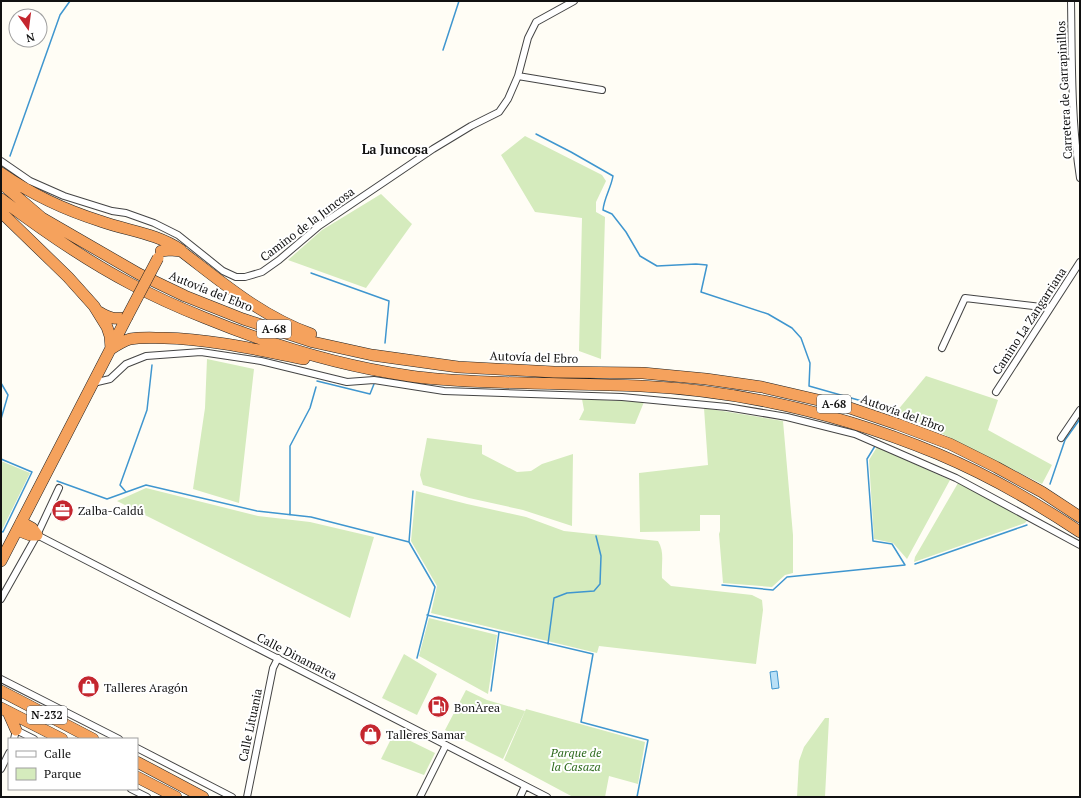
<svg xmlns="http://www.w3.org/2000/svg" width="1081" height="798" font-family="'PT Serif',serif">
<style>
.green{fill:#d5ebbd}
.water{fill:#b9e0f7;stroke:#3f96cf}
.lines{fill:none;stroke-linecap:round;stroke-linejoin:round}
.stream{stroke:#3f96cf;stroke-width:1.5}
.street-casing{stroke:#444;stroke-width:8}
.highway-casing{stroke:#222;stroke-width:12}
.street{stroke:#fff;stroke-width:6}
.highway{stroke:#f5a25d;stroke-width:11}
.highway-bridge-casing{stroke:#222;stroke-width:12;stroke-linecap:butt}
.highway-bridge{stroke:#f5a25d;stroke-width:11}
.labels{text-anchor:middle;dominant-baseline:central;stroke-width:4;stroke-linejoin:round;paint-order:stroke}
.shield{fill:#fff;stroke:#585858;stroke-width:1}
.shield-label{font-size:11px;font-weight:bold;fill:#111}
.street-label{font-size:12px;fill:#111;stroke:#fff}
.poi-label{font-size:12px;fill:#111;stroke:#fff;text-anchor:start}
.park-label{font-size:12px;font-style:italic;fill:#2f6b1f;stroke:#fff}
.neighbourhood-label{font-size:13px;font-weight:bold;fill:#111;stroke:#fff}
</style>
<rect width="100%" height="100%" fill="#fffdf5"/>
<path class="green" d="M525,136L602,175L606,181L596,202V212L605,217L601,359L579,351L582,218L535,212L501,155Z
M381,194L412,224L366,288L288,260L322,230Z
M207,359L254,369L239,503L193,489L205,408Z
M926,376L998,400L988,430L1052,465L1042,484L897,411Z
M582,399L644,402L635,424L579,420L584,410Z
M704,408L783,421L793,535V573L785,575L772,587L723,583L719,534L720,531V515H700V531L640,532L639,473L708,465Z
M427,438L482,445V454L517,472L531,471L542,464L573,454L572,526L523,510L469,498L423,485L420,475Z
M877,447L950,480L907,559L893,543L874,539L869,460Z
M1,461L30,473L2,530H1Z
M958,483L1028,519L1025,523L914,562L915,557Z
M146,488L258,516L310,522L374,537L350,618L117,501Z
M416,491L467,504L526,517L564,531L658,541C665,552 661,564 662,578L671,586L752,595L762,600L763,610L756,664L599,646L597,653L431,613L437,586L411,541Z
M429,618L497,635L488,694L419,656Z
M404,654L437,674L417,715L382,698Z
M466,690L487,700L525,711L503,759L445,730Z
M526,709L645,742L638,784L609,776L605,797H573L504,760Z
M825,718H829L825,797H797L799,761L804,747Z
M394,733L435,753L424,775L381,759Z"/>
<path class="water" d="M777,671L779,688L772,689L770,672Z"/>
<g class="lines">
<path class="stream" d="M443,50L459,1
M536,134L571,152L613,176C611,188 604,198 603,210L612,214L626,232L640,256L657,266L696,264L707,265L701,292L768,314L792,328L801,338L810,363L809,386L897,411
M10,156L60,15L70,1
M311,273L389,301L385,343
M317,381L370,394L374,384
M1,383L8,395L1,419
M1,459L32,472L3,532L1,531
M57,481L107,499L146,485L257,511L311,517L409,542L435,587L417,658
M1050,484L1065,440L1080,419
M126,492L120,485L147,410L152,365
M290,515V446L310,408L316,387
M409,542L413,491
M915,564L1027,525
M722,585L773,590L787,577L905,565L892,544L873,541L867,459L875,446
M427,615L593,654L581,722L648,740L637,797
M548,644L554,598L567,593L594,591L600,584L601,556L596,536
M491,691L499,632"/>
<defs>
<path id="street" d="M1071,1C1072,60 1071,120 1080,178
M518,76L602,90
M1,161L30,181L64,196L112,211L126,213L154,223L178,235L223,271L236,277H245L262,272L279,260L319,226L433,149L471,126L499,112L508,99L518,76L528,38L536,22L574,1
M942,348L965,298L1050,308
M93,383L110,379L126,364L146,356L201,352L261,361L347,382L374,380L444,391L622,397L727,407L787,417L855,434L956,478L1080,545
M996,392L1080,262
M1061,438L1080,410
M37,535L547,797
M1,599L37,535L59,488
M1,679L119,739
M14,739L16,730L34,739
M137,748L232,797
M1,769L9,753
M131,789L147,797
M247,797L273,668L278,658
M420,797L446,745
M520,797L525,786"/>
<path id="highway" d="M1,173C31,194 65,210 100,221C128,231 156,233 181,250
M1,183L42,218L139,274L185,296L243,319L313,342L372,355L458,367L554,372L643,373L706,379L762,387L844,406L897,424L950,444L996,467L1042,492L1080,517
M1,199C42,230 85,260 131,284C155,297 180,308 205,318C271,345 340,366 410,376C437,380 464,381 491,382C541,384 591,384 641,386C743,391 844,415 938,454C988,475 1035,502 1080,532
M1,212L68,277L94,306L107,327L110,336L111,349
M161,251L170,250L181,251C223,283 261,316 311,334
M99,312C109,318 115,320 127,317
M111,349C117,345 123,341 130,339C142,337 153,338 164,338C211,339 258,350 304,359
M17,530L30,535H37L32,528L21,522
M1,561L127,317
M1,691L93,739
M1,708L62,739
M8,712L16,730
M137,762L203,797
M137,777L176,797"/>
</defs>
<use href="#street" class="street-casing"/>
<use href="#highway" class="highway-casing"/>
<use href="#street" class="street"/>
<use href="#highway" class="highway"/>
<defs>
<path id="highway-bridge" d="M127,317L158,258"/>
</defs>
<use href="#highway-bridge" class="highway-bridge-casing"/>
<use href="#highway-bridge" class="highway-bridge"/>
</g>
<defs>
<symbol id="office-disc" viewBox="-11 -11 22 22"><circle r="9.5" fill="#c4262e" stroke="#fff"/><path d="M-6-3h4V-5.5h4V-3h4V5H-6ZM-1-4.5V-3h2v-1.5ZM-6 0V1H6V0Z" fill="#fff"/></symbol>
<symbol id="shop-disc" viewBox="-11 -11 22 22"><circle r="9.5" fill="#c4262e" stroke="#fff"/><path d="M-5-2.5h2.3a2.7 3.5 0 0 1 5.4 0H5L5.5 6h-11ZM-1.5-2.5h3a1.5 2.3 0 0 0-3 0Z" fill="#fff"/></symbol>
<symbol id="fuel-disc" viewBox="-11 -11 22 22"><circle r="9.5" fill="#c4262e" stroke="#fff"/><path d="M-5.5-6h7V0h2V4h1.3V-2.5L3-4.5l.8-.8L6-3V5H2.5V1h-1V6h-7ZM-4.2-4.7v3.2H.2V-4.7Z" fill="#fff"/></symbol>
</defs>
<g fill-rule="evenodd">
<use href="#office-disc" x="50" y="498" width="25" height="25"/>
<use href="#shop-disc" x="76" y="674" width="25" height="25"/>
<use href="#fuel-disc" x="426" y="694" width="25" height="25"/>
<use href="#shop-disc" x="358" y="722" width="25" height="25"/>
</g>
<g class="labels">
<g class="shield">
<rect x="257" y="320" width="34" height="18" rx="3"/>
<rect x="817" y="395" width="34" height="18" rx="3"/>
<rect x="27" y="706" width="40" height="18" rx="3"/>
</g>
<g class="shield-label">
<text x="274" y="329">A-68</text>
<text x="834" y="404">A-68</text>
<text x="47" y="715">N-232</text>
</g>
<g class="street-label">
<text transform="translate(1064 90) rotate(-93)">Carretera de Garrapinillos</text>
<text transform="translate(307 224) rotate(-37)">Camino de la Juncosa</text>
<text transform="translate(211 291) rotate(22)">Autovía del Ebro</text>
<text transform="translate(1029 321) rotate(-57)">Camino La Zangarriana</text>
<text transform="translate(534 357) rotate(2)">Autovía del Ebro</text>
<text transform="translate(903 413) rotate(20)">Autovía del Ebro</text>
<text transform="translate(297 656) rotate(27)">Calle Dinamarca</text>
<text transform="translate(250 725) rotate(-78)">Calle Lituania</text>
</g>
<g class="poi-label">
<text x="78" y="510">Zalba-Caldú</text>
<text x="104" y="687">Talleres Aragón</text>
<text x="454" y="707">BonÀrea</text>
<text x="386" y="734">Talleres Samar</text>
</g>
<g class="park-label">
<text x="576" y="752">Parque de<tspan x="576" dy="14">la Casaza</tspan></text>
</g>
<g class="neighbourhood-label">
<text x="395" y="149">La Juncosa</text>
</g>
</g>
<rect width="1081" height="798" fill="none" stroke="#111111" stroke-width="4"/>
<rect x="8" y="738" width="130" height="52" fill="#ffffff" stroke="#a0a0a0"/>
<rect x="16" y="751" width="20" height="6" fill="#ffffff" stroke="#a0a0a0"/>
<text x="44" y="758" font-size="12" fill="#111111">Calle</text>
<rect x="16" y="768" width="20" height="12" fill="#d5ebbd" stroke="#a0a0a0"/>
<text x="44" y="778" font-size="12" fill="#111111">Parque</text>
<g transform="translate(28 28) rotate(166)"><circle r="19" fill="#ffffff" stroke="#a0a0a0"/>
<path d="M0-3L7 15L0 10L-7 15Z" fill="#c4262e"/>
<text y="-6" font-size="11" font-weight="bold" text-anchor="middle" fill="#111111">N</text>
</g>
</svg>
